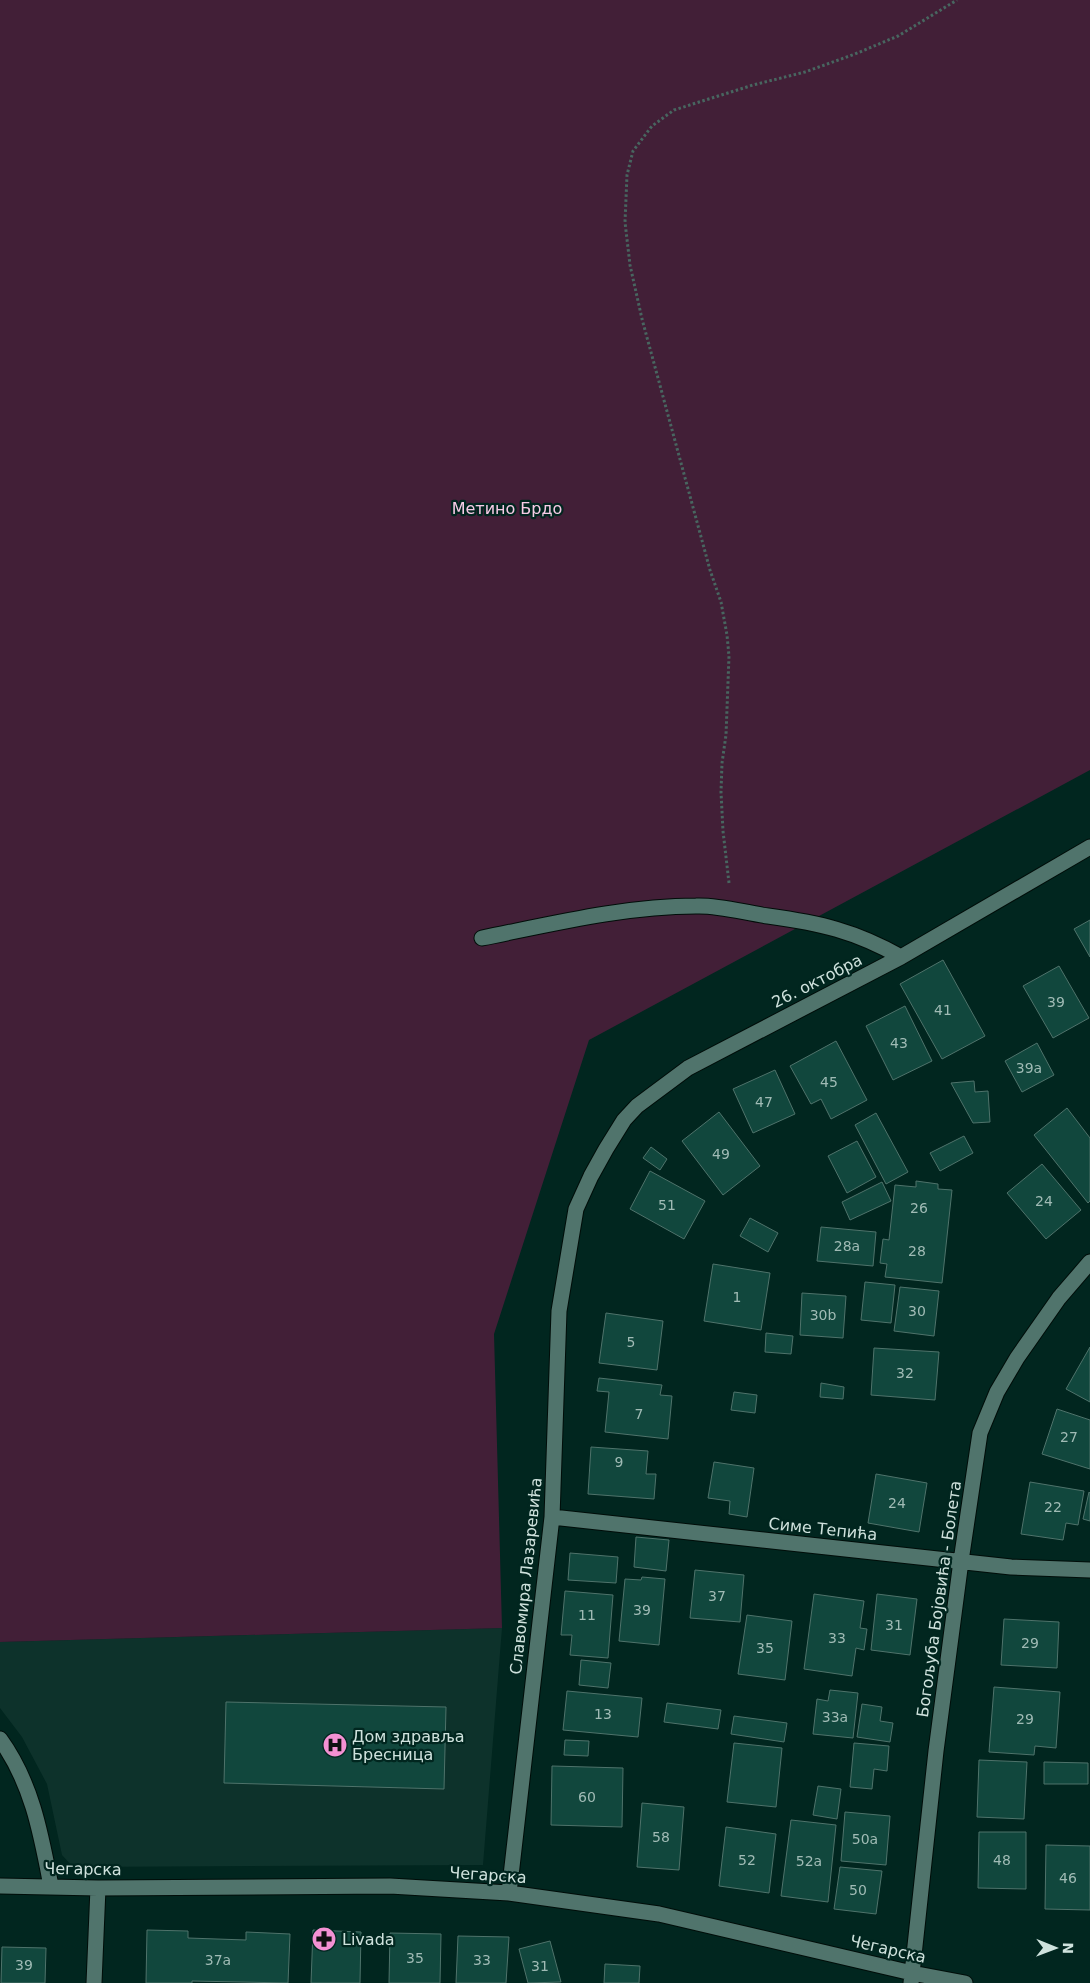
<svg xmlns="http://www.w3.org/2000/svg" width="1090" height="1983" font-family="'DejaVu Sans',sans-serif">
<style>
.built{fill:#0d322b}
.green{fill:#421f37}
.building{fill:#11473d;stroke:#4f736b}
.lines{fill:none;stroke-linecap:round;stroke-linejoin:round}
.minor-casing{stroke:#000d09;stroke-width:17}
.path{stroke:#486660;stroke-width:3;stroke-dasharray:2.5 2.5;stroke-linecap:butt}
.minor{stroke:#50746c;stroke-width:15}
.labels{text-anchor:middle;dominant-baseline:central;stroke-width:4.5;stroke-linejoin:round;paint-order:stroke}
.number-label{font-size:14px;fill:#a0bbb5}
.park-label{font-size:16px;fill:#f7cbe6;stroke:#01261f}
.street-label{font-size:16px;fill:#cfe2dd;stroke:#01261f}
.poi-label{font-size:16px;fill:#cfe2dd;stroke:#01261f;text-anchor:start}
</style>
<rect width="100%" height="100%" fill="#01261f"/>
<path class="built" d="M502,1628L483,1865L73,1867L62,1855L47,1784L22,1737L0,1708V1642Z"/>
<path class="green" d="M0,0H1090V770L589,1040L494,1334L502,1628L0,1642Z"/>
<path class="building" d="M1090,920V957L1074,929Z
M943,960L985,1036L942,1059L900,984Z
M1059,966L1089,1018L1053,1038L1023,986Z
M905,1006L932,1061L893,1080L866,1026Z
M836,1041L867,1100L831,1119L821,1099L811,1104L790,1066Z
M1037,1043L1054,1075L1022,1092L1005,1061Z
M775,1070L795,1114L753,1133L733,1089Z
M974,1081L975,1092L988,1091L990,1122L973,1123L951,1083Z
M1067,1108L1090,1138V1201L1088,1203L1034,1135Z
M719,1112L760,1166L723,1195L682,1141Z
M876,1113L908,1172L886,1184L855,1125Z
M964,1136L973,1153L940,1171L930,1153Z
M857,1141L876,1177L847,1193L828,1156Z
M651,1147L667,1159L660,1170L643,1158Z
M1042,1164L1081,1210L1046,1239L1007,1193Z
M650,1171L705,1201L684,1239L630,1209Z
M916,1181L938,1184V1189L952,1190L942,1283L885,1277L887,1264L880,1263L883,1239L889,1240L895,1185L916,1187Z
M882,1182L891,1201L850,1220L842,1202Z
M750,1218L778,1233L768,1252L740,1236Z
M821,1227L876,1232L873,1266L817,1261Z
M713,1264L770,1273L761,1330L704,1321Z
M865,1282L895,1285L891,1323L861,1320Z
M900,1287L939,1291L934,1336L894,1331Z
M802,1293L846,1296L843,1338L800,1335Z
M606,1313L663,1321L657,1370L599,1363Z
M766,1333L793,1336L791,1354L765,1352Z
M1090,1347V1402L1066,1389Z
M874,1348L939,1352L935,1400L871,1395Z
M599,1378L662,1385L660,1395L672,1396L668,1439L605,1432L609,1392L597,1391Z
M821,1383L844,1387L843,1399L820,1397Z
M734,1392L757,1395L755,1413L731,1410Z
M1057,1409L1090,1420V1469L1042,1454Z
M591,1447L648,1451L646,1474H656L654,1499L588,1494Z
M714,1462L754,1468L747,1517L729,1514L730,1501L708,1498Z
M876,1474L927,1483L919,1532L868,1523Z
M1030,1482L1084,1491L1078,1525L1066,1523L1063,1540L1021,1534Z
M1089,1492L1090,1493V1521L1083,1519Z
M636,1537L669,1540L666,1571L634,1567Z
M570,1553L618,1557L616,1583L568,1580Z
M695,1570L744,1575L740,1622L690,1618Z
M642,1577L665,1579L659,1645L619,1641L625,1579L641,1580Z
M565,1591L613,1595L608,1658L570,1655L572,1635H561Z
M814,1594L864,1601L860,1628L867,1629L864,1650L856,1648L852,1676L804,1669Z
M877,1594L917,1599L910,1655L871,1650Z
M747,1615L792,1621L785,1680L738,1674Z
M1004,1619L1059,1622L1057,1668L1001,1665Z
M581,1660L611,1663L608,1688L579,1685Z
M994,1687L1060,1692L1056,1748L1035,1746L1034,1755L989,1752Z
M830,1690L858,1693L853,1738L813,1734L817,1699L828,1701Z
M567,1691L642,1698L638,1737L563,1730Z
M226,1702L446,1707L444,1789L224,1783Z
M667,1703L721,1710L718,1729L664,1722Z
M862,1704L882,1707L880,1721L893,1723L890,1742L857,1737Z
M734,1716L787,1723L784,1742L731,1734Z
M565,1740L589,1741L588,1756L564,1755Z
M734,1743L782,1748L776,1807L727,1802Z
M854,1743L889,1746L887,1771L874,1769L872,1789L850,1787Z
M979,1760L1027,1762L1024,1819L977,1817Z
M1044,1762L1088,1763V1784H1044Z
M552,1766L623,1768L622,1827L551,1825Z
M818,1786L841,1789L837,1819L813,1815Z
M642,1803L684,1807L679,1870L637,1867Z
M845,1812L890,1816L886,1865L841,1861Z
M791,1820L836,1825L828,1902L781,1896Z
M726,1827L776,1834L769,1893L719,1886Z
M979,1832H1026V1889L978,1888Z
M1046,1845L1090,1846V1910L1045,1909Z
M840,1867L882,1871L876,1914L834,1909Z
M147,1930L188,1931V1938L246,1940V1932L290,1934L288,1983L192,1981V1983H146Z
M313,1930L361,1932L360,1983H311Z
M390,1933L441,1934L440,1983H389Z
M458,1936L509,1937L506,1983H456Z
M550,1941L561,1982L528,1983L519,1949Z
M2,1947L46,1948L45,1983H1Z
M605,1964L640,1966L639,1983H604Z"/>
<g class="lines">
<defs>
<path id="minor" d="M482,938C552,924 625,906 696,906C720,905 745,913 768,916C820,923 855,931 901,957
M552,1517L1011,1567L1090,1570
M0,1739C32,1783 41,1834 51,1886
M0,1886L98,1888L390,1886L509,1893L659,1914L912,1973L965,1983
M509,1893L552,1517L559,1311L576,1209L591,1176L606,1149L624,1120L637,1106L688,1068L901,957L1090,847
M94,1983L98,1888
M911,1983L936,1751L961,1561L980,1433L997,1392L1017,1358L1059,1298L1090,1262"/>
</defs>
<use href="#minor" class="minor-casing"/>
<path class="path" d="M729,883L723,831L721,792L722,763L726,735L729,656L727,635L721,602L710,570L642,319L630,265L625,222L627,175L633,151L652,126L674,110L753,85L805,72L855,54L898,36L957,0"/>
<use href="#minor" class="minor"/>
</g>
<defs>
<symbol id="hospital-disc" viewBox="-11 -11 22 22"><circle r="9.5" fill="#f491d3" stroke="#01261f"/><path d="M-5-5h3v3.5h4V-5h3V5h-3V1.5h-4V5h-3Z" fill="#111"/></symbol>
<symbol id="pharmacy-disc" viewBox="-11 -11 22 22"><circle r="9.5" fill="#f491d3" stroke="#01261f"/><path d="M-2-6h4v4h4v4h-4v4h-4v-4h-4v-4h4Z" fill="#111"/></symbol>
</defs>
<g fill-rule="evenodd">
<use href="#hospital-disc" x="321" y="1731" width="28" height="28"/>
<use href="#pharmacy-disc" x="310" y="1925" width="28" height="28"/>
</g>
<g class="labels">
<g class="number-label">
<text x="1056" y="1002">39</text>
<text x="943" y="1010">41</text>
<text x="899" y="1043">43</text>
<text x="1029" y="1068">39a</text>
<text x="829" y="1082">45</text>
<text x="764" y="1102">47</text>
<text x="721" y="1154">49</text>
<text x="1044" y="1201">24</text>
<text x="667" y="1205">51</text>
<text x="919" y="1208">26</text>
<text x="847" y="1246">28a</text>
<text x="917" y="1251">28</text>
<text x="737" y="1297">1</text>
<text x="917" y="1311">30</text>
<text x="823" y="1315">30b</text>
<text x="631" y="1342">5</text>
<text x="905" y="1373">32</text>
<text x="639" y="1414">7</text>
<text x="1069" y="1437">27</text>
<text x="619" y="1462">9</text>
<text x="897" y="1503">24</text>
<text x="1053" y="1507">22</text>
<text x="717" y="1596">37</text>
<text x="642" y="1610">39</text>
<text x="587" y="1615">11</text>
<text x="894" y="1625">31</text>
<text x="837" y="1638">33</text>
<text x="1030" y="1643">29</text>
<text x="765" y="1648">35</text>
<text x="603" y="1714">13</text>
<text x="835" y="1717">33a</text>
<text x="1025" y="1719">29</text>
<text x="587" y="1797">60</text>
<text x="661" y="1837">58</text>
<text x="865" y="1839">50a</text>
<text x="747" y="1860">52</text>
<text x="1002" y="1860">48</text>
<text x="809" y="1861">52a</text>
<text x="1068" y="1878">46</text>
<text x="858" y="1890">50</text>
<text x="415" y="1958">35</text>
<text x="218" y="1960">37a</text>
<text x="482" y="1960">33</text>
<text x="24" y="1965">39</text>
<text x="540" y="1966">31</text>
</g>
<g class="park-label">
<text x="507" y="508">Метино Брдо</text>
</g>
<g class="street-label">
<text transform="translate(817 981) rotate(-27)">26. октобра</text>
<text transform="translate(823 1529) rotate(6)">Симе Тепића</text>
<text transform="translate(526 1576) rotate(-84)">Славомира Лазаревића</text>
<text transform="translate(939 1599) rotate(-82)">Богољуба Бојовића - Болета</text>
<text transform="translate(83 1869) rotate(1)">Чегарска</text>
<text transform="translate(488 1875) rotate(4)">Чегарска</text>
<text transform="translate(888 1949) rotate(13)">Чегарска</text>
</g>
<g class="poi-label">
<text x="352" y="1736">Дом здравља<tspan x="352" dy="18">Бресница</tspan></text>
<text x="342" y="1939">Livada</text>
</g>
</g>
<g transform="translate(1055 1948) rotate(91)" stroke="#01261f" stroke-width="4" paint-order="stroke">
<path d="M0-4L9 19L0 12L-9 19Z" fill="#cfe2dd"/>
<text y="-8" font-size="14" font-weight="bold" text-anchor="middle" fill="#cfe2dd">N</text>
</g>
</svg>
